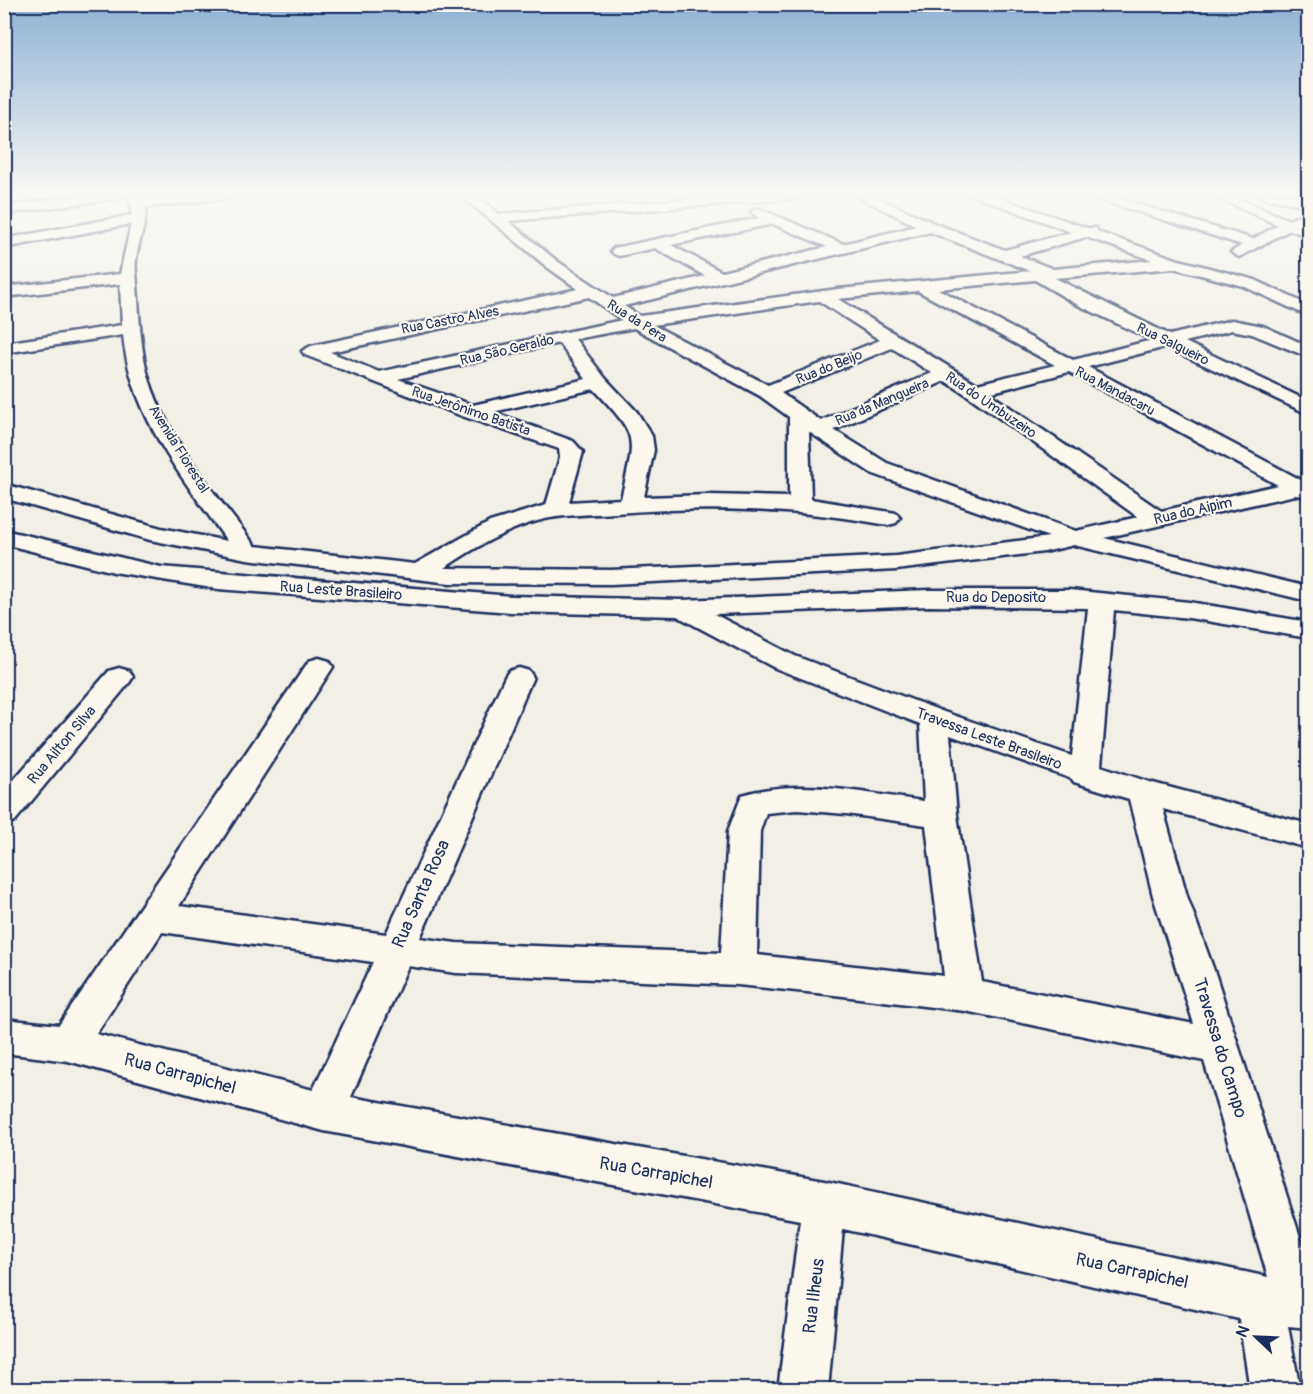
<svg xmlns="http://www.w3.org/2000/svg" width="1313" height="1394" font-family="Pangolin,sans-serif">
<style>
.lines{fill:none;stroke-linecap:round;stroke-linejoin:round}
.minor-casing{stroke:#1b2f5e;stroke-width:5}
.minor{fill:#fbf7ec;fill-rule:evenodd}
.wall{fill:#a3a5a9;stroke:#1b2f5e;stroke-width:1.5}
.labels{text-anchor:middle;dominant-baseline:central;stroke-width:4.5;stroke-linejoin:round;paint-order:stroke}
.far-street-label{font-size:14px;fill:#1b2f5e;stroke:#fbf7ec}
.street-label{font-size:15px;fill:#1b2f5e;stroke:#fbf7ec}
.near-street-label{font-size:18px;fill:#1b2f5e;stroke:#fbf7ec}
</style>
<rect width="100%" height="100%" fill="#f2efe6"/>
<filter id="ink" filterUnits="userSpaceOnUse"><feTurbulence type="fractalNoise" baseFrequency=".0167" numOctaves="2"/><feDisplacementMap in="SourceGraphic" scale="12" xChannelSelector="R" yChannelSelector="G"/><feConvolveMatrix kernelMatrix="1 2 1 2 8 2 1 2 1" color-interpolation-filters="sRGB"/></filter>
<g filter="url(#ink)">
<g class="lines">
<defs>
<path id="minor" d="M92,194H127L120,198L4,214V206Z
M130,194H144L145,199L198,194H240L233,198L146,207C147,228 133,251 136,273C139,305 139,340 147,372C165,438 215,492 255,546L415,564L490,522L546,505L560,457L559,449L462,416L305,355L302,351L311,346L578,289L547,267L459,194H474L499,214L753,194H808L801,198L508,221L557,261L613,298L705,276L655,248L619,256L614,254L611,251L614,248L759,218L751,212L758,208L843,244L917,226L852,194H869L936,224L1005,250L1071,232L969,194H988L1087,228H1096L1098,232L1179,260L1255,280L1308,305V316L1243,286L1174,268L1055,278L1170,335L1232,320L1263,326L1308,346V357L1252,334L1232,330L1185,342L1308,401V414L1166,347L1088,367L1301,480L1308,478V497L1295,495L1104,538L1308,587V601L1074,545L1044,552L896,570L611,584L450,583L247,559L150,540L4,498V484L161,528L227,541C182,477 131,416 123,335L4,353V343L122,325L120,284L4,297V287L120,274L131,224L4,248V239L132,215ZM773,224L827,247L722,272L671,245ZM930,232L1030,271L838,289L640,316L624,306ZM1086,237L1152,260L1053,269L1020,256ZM1035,280L1078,305L1152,340L1073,360L938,289ZM918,291L1055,365L977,384L838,299ZM589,297L622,320L379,372L330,352ZM819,301L880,340L768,385L653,325ZM634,328L760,396L789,417V497L709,495L644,497L654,450L652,436L637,412L605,378L575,339ZM559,343L586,379L473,405L398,379ZM892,348L932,373L821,421L781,393ZM1069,372L1278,485L1161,511L989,393ZM945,381L967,395L1138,517L1076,531L887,463L834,430ZM594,389C639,438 636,434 621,499L569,502L583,452L573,441L493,412ZM809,432L871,473L1049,537L896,556L611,570L444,568C473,549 504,530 537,521C562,514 589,515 615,513C707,506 797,508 888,525L896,523L900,518L896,513L811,499Z
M1083,194H1103L1253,239L1278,225L1210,194H1228L1289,220L1308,211V220L1301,225L1308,230L1301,234L1290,230L1239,257L1231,252L1242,245Z
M1256,194H1284L1308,198V206L1263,198Z
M4,530L161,567L511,596L682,600L929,590H1069L1189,602L1308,622V638L1189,618L1114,610L1101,766L1149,782L1308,824V848L1163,809L1187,896L1216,976L1308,1262V1328L1288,1326L1300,1390H1250L1239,1319L843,1229L828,1390H778L800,1220L324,1131L68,1061L4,1053V1019L59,1025L309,661L319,658L329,661L333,667L179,906L386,934L505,677L509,671L519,668L529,671L533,677L420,938L456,943L721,953L728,831L742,795C800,777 865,794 924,801L920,724L775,668L677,616L511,612L218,589L114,572L4,544ZM929,606L1088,608L1072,756L944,712L795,656L714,614ZM950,735L1072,779L1074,782L1129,799L1153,896L1194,1024L982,982L957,815ZM797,810L846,814L926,825L944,976L757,955L760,831L766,813ZM162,932L373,962L313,1090L96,1034ZM408,966L456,973L738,985L826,994L965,1011L1204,1061L1268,1277L824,1181L351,1097Z
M119,668L129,671L133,677L129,683L15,821L4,825V791L109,671Z"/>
</defs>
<use href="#minor" class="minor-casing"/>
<use href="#minor" class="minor"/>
</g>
<path class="wall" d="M1307,246H1308V253L1305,250Z"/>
</g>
<linearGradient id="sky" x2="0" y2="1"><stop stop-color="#8fb1d4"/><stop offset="0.5" stop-color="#f9f8f4"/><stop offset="1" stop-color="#f9f8f4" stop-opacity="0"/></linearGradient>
<rect width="1313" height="389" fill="url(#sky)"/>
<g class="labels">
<g class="far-street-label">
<text transform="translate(450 320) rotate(-11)">Rua Castro Alves</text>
<text transform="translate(637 321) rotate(32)">Rua da Pera</text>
<text transform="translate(1173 344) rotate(26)">Rua Salgueiro</text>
<text transform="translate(507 350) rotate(-13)">Rua São Geraldo</text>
<text transform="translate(829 367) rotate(-22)">Rua do Beijo</text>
<text transform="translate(1115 391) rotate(28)">Rua Mandacaru</text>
<text transform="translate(882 402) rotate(-23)">Rua da Mangueira</text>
<text transform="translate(991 405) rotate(34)">Rua do Umbuzeiro</text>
<text transform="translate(471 411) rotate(19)">Rua Jerônimo Batista</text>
<text transform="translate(179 449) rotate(58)">Avenida Florestal</text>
</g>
<g class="street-label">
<text transform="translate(1193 511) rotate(-13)">Rua do Aipim</text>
<text transform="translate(341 591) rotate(4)">Rua Leste Brasileiro</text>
<text x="996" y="597">Rua do Deposito</text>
<text transform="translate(989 739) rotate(20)">Travessa Leste Brasileiro</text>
<text transform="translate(62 745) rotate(-50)">Rua Ailton Silva</text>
</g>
<g class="near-street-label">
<text transform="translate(421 894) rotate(-66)">Rua Santa Rosa</text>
<text transform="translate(1220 1048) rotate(73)">Travessa do Campo</text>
<text transform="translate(180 1074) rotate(15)">Rua Carrapichel</text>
<text transform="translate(656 1173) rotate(10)">Rua Carrapichel</text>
<text transform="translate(1132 1271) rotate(12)">Rua Carrapichel</text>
<text transform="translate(814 1296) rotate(-83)">Rua Ilheus</text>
</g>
</g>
<rect width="1313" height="1394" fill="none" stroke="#fbf7ec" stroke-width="24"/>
<rect x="12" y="12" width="1289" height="1370" fill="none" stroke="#1b2f5e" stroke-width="2" filter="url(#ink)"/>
<g transform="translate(1256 1337) rotate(293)" stroke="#fbf7ec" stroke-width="4.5" paint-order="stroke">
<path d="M0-4.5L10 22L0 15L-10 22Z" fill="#1b2f5e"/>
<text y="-9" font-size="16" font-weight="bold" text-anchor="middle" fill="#1b2f5e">N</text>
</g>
</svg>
